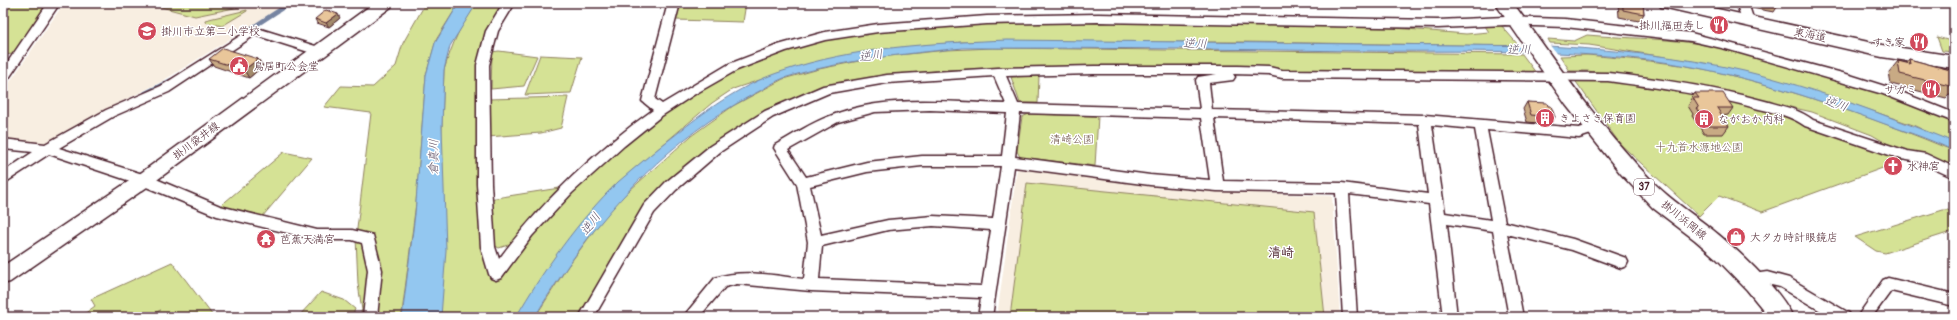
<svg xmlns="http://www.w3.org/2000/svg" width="1957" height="320" font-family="Pangolin,'Klee One',sans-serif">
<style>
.built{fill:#f8eee1}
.green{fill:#d5e295;stroke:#908060}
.water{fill:#93c7f0;stroke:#7684a1}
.pier{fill:#fff}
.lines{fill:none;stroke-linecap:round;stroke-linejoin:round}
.stream{stroke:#7684a1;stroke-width:4}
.minor-casing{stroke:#4a1f2b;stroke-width:3}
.secondary-casing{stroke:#4a1f2b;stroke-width:3}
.primary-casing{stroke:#4a1f2b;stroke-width:3}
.minor{fill:#fff;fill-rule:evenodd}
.secondary{fill:#fff;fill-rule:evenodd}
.primary{fill:#fff;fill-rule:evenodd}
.wall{fill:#c8aa84;stroke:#4a1f2b}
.shaded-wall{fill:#a38b6c;stroke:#4a1f2b}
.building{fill:#e9c69a;stroke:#4a1f2b}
.labels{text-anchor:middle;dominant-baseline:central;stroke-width:3;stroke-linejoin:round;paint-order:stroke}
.shield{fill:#fff;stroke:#80626b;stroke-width:1}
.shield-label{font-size:10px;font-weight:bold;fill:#4a1f2b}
.poi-label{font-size:11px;fill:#4a1f2b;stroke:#fff;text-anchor:start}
.street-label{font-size:11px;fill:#4a1f2b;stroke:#fff}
.park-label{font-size:11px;fill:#6d5046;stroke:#fff}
.water-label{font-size:12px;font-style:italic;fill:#605166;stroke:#fff}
.quarter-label{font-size:13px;font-weight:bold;fill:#4a1f2b;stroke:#fff}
</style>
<rect width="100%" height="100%" fill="#fff"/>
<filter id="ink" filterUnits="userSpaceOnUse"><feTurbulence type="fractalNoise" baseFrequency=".025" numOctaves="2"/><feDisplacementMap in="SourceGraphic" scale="8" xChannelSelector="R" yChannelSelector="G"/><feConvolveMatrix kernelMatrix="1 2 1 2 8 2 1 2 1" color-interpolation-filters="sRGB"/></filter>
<g filter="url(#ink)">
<path class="built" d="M64,3H288L161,82L103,111L49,145L3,139V92Z
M1017,169L1213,191L1332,196L1340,317H997Z"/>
<path class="green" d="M3,3H50L13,54L3,55Z
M146,3H259L195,16Z
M424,3H459L436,40L426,75L416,203L402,313L401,317H358L362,310L358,284L356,237L371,113L324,107L341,86L373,87L396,66L403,43L424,6Z
M478,3H510L481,64L489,199L566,187L508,245L499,248L490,243L496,273L523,239L619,143L715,77L825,36L987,20L1371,26L1466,34L1489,32L1485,26L1501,25L1519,46L1239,42H962L897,48L804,65L733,89L712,103L627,175L521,317H435L444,70C452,45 461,22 478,3Z
M681,3H746L743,22L676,20Z
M247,10V11L222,26L205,22V20Z
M1587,35C1622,38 1659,38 1693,43C1783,57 1872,85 1954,123V145L1913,125L1826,95L1697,62L1589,45L1550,43L1548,39L1574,41Z
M1937,37L1954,42V52L1942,51Z
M992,48L1522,54L1536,73L1315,71L1195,67L1070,66L945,70L886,76L818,89L724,142L649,208L584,317H535L568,266L613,205L691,136L733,106L783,79L819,69L879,57L947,50Z
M499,51L537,56L524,86L491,89L492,52Z
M540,55L582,57L571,93L525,95Z
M1587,55C1629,59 1672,62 1713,71C1795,90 1877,119 1954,151V172L1900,151L1872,135L1812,112L1728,93L1629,76L1587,71H1570L1560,56Z
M1039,76L1038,103H1020L1011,77Z
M1574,79H1606L1736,99L1910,158L1762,212L1719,196L1699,216L1620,144Z
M568,97L561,128L541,133L487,137L488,99Z
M1029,114L1098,116L1095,166L1020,157L1017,151L1022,117Z
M284,152L312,158L262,217L219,207Z
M1027,183L1314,212L1325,317H1010Z
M1943,210H1948L1954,215V231L1885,253L1876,251L1855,237Z
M172,262L213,316L211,317H147L161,310L145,317H80L95,306L91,299Z
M321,292L344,300L355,309L352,317H298Z"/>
<path class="water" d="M459,3H477L450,46L444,70L442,127L446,250L441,317H402L415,214L426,75L435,43Z
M1007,40L1548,46C1614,50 1680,56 1744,71C1816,88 1885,115 1954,142V151C1929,138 1900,130 1874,120C1808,96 1739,74 1670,63C1567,48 1461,52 1357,51C1226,49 1094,48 963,48C903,54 842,60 784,78C773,82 763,90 752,95C673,137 608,205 559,279C551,291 542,304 535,317H516C542,272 580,218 618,182C638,165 658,148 679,132C710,107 745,83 783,71C854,47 933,43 1007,40Z"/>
<path class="pier" d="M1518,44H1549L1558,56L1525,55Z"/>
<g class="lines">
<path class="stream" d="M244,33L290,3
M145,93L171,80"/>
<defs>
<path id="minor" d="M48,3H60L7,81L3,82V69Z
M503,3H515L498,31L489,65L491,184L495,247L499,259C542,202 594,152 653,110L642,101L668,3H680L655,99L662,104L729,64L778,45L825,32L878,24L987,16L1098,14L1438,20L1505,17L1565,19L1691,33L1850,75L1891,88L1954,113V122L1883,94L1726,49L1691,41L1565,27L1505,25L1438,28L1098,22L987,24L878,32L825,40L786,51L737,70L695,94L660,117L624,146L572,193L532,236L501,278L496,280L491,278L489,274L481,247L477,184V65L486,31Z
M1736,3H1748L1754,21L1752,24H1744Z
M254,27L322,48L324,51L322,54L318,55L255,35L169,92L114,116L59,148L149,176L220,206L317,230H352L373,235L382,270L377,317H363L368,270L362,243L352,240H317L217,216L139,184L49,154L3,184V172L33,152L3,149V139L45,144L106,110L161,86Z
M1094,66H1238L1269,67L1282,70L1608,73C1661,79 1714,87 1765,101C1782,106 1799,109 1813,120L1907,151L1926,154L1954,167V178L1919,162L1901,159L1805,126C1791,116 1776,113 1759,109C1710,95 1659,88 1608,81L1282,78L1269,75L1233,74L1235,77L1233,80L1209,83L1212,110L1425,115L1579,128L1593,124L1597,126L1599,129L1597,132L1579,138L1487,130L1505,222L1573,239L1626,258L1628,262L1626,266L1621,268L1572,250L1507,234L1523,317H1509L1493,231L1447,224L1457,317H1443L1429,204L1349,194L1357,317H1343L1336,193L1217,191L1150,185L1014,167L992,317H978L981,298L811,291L737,284L725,287L699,317H683L715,278C743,268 775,276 804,279L808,242L797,184L774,148L775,145C793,135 811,123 830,116C883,94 950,102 1006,104L994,76L887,83L829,93L773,117L720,152L676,190L654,213L594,317H579L644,205L666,182L710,146L765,111L823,86L887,75L998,68ZM1094,74H1217L1198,77L1196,80L1200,109L1018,104L1006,76ZM930,110L1007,113L1002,156H922L867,162L806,177L788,150L838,122L875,112ZM1020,113L1201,118L1210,180L1150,175L1015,157ZM1214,118L1419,124L1428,194L1342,183L1223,181ZM1432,125L1475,129L1491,220L1445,213ZM922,166H1001L993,219L933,216L888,220L821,235L810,186L867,172ZM933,226L991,230L982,286L819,279L822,246L888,230Z
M1767,272L1789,278L1849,313L1851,317H1831L1780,287L1767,284L1752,285L1747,283L1745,279L1747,275Z
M1888,278L1954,294V306L1891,291L1872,317H1857L1883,280Z"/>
<path id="secondary" d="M374,3H393L391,7L150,185L10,282L3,284V266L138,175Z
M1659,3H1690L1882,45L1954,56V68L1882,57L1667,8L1661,7Z"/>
<path id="primary" d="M1495,3H1513C1558,65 1601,129 1655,184C1671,200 1691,213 1709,227C1735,247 1779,288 1793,317H1769L1747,290L1717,259L1695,240L1653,208L1621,174L1566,105Z"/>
</defs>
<use href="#minor" class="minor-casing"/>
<use href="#secondary" class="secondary-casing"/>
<use href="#primary" class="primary-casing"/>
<use href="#minor" class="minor"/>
<use href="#secondary" class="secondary"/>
<use href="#primary" class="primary"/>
</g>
<path class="wall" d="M1618,3H1643L1644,14L1639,21L1619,17Z
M1749,3H1779V4L1774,12L1751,8Z
M340,18L329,27L317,23L315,19Z
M209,59H258L263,66L249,78L214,66Z
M1909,59L1954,71V96L1949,95L1946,98L1891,84L1889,72L1898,61L1906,63Z
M1695,93L1733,108L1728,115L1722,116L1729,126L1723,134H1704L1692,116L1693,114L1688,106L1691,101L1690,100Z
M1527,102L1548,106L1555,117L1550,124L1527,122L1523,109Z"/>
<path class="shaded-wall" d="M338,14L340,18L329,27L326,23Z
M258,59L263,66L249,78L244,70Z"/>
<path class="building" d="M1623,3H1643L1644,14L1623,10Z
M326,10L338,14L326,23L315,19Z
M223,48L258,59L244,70L209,59Z
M1909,59L1954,71V87L1900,74L1898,61L1910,64Z
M1695,93H1723L1733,108H1717L1729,126H1709L1697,108H1699L1693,98H1699Z
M1527,102L1547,103L1548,106H1551L1555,117L1531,115Z"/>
</g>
<defs>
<symbol id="restaurant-disc" viewBox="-11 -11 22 22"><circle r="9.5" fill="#d1495b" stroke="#fff"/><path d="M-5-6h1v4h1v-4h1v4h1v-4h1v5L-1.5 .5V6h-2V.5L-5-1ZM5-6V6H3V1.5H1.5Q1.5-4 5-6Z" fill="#fff"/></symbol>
<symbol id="school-disc" viewBox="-11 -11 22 22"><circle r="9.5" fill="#d1495b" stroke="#fff"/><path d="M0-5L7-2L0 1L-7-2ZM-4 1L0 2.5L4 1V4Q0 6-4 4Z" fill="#fff"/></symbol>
<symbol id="civic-disc" viewBox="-11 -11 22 22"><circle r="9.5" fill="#d1495b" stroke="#fff"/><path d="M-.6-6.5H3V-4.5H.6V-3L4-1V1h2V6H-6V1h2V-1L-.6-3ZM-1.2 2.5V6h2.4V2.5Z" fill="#fff"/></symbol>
<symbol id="building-disc" viewBox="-11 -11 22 22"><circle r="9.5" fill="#d1495b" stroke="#fff"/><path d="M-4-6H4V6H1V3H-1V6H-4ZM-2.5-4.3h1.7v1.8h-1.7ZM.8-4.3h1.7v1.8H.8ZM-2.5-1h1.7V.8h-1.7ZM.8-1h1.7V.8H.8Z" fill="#fff"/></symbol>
<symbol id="church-disc" viewBox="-11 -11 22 22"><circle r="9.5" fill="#d1495b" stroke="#fff"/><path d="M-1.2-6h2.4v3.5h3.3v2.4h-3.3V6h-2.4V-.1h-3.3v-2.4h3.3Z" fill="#fff"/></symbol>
<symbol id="shop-disc" viewBox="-11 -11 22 22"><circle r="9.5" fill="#d1495b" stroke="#fff"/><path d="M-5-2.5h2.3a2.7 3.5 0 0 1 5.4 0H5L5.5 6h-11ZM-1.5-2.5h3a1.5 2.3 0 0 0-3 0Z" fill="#fff"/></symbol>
<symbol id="temple-disc" viewBox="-11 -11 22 22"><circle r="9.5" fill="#d1495b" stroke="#fff"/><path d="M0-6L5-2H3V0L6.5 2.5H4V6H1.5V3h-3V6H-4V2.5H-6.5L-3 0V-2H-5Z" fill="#fff"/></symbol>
</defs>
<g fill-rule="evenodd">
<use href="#restaurant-disc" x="1708" y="14" width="22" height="22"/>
<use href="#school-disc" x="136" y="20" width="22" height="22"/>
<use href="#restaurant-disc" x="1908" y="31" width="22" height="22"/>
<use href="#civic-disc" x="228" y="55" width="22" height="22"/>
<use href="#restaurant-disc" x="1920" y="78" width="22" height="22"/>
<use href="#building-disc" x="1534" y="107" width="22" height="22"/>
<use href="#building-disc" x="1693" y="108" width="22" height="22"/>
<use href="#church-disc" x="1882" y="155" width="22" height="22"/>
<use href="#shop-disc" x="1725" y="226" width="22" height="22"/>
<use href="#temple-disc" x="255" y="228" width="22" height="22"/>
</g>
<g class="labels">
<rect class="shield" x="1634" y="179" width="20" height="16" rx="3"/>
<g class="shield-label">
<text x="1644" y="187">37</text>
</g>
<g class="poi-label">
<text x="1705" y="25" text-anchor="end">掛川福田寿し</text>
<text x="161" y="31">掛川市立第二小学校</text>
<text x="1905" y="42" text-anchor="end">すき家</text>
<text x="253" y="66">鳥居町公会堂</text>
<text x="1917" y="89" text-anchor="end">サガミ</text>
<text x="1559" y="118">きよさき保育園</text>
<text x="1718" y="119">ながおか内科</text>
<text x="1907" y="166">水神宮</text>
<text x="1750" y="237">大タカ時計眼鏡店</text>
<text x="280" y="239">芭蕉天満宮</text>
</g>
<g class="street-label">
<text transform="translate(1810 35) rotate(12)">東海道</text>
<text transform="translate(196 141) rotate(-37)">掛川袋井線</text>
<text transform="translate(1684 220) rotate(39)">掛川浜岡線</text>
</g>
<g class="park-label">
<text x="1072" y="139">清崎公園</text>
<text x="1699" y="147">十九首水源地公園</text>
</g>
<g class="water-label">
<text transform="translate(1195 44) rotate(1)">逆川</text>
<text transform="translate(1519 50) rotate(-1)">逆川</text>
<text transform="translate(871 56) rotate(-8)">逆川</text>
<text transform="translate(1836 104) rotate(20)">逆川</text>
<text transform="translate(434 157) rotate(-89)">倉真川</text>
<text transform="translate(591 224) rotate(-53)">逆川</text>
</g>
<g class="quarter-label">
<text x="1281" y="253">清崎</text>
</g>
</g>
<rect width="1957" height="320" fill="none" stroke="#fff" stroke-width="16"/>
<rect x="8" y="8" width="1941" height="304" fill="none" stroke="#4a1f2b" stroke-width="1.5" filter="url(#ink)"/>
</svg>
